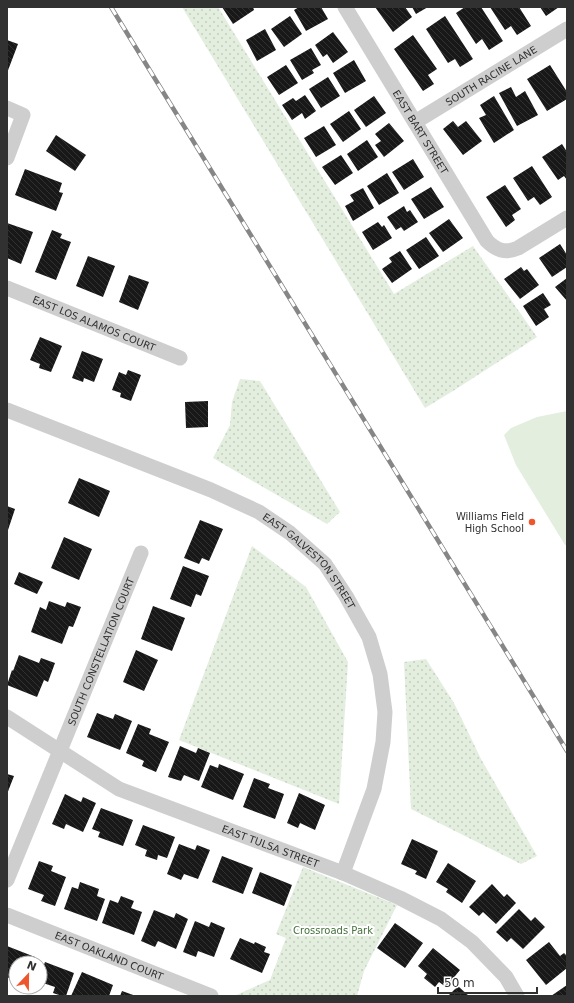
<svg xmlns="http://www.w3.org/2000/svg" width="574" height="1003" font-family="'DejaVu Sans',sans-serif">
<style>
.park{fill:url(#park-dots)}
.pitch{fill:#e3eedf}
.building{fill:url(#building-back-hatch)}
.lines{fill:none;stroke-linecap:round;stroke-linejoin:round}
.street{stroke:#cecece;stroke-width:15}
.rail-casing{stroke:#868686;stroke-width:4.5}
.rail{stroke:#fff;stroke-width:3;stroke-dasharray:9;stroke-linecap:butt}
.poi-dot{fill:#ee572d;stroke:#fff;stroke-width:1.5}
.labels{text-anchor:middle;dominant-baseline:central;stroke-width:4;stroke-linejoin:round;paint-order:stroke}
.street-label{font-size:10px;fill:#313131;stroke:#fff}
.poi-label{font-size:10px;fill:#313131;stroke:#fff;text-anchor:end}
.park-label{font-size:10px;fill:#44703b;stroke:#fff}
</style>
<defs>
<pattern id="park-dots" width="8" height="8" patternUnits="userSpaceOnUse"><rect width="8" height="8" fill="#e3eedf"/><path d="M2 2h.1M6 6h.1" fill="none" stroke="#c3cdc0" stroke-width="1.8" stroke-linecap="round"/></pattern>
<pattern id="building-back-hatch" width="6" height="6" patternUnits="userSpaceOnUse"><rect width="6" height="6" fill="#181818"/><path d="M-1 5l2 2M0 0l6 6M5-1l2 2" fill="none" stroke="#313131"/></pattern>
</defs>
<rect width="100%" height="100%" fill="#fff"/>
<path class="park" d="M182,7H218L394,294L473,246L537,337L453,391L425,408Z
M240,379L260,381L340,512L327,524L213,458L230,425L232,402Z
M252,546L306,587L348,662L339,804L179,740Z
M426,659L454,703L481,759L537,856L521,864L411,809L404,662Z
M303,867L397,905L364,971L357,996H234L270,980L286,938L276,934Z"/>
<path class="pitch" d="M567,411V545H565L516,465L504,435L511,428L537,417Z"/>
<path class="building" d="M222,7H253L254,10L233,24Z
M299,7H321L328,19L306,31L294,10Z
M375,7H405L412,17L393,32Z
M412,7H428L416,14Z
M465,7H481L503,41L489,50L482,39L476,44L456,13Z
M490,7H519L531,26L517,35L511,26L505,30Z
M540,7H559L546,16Z
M290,16L302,34L284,47L271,29Z
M445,16L473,59L460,67L455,59L448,63L426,29Z
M265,29L276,50L257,61L246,40Z
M333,32L348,52L333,63L327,54L323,57L315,45Z
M413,35L437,69L428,75L434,84L423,91L394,49Z
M7,40L18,44L7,73Z
M311,48L321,65L312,70L314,73L302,80L290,60Z
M354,60L366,81L345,93L333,73Z
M286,65L298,83L279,95L267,77Z
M550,65L567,92V99L547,111L527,79Z
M328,77L340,96L321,108L309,89Z
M511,87L516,97L525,91L538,115L517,126L499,93Z
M305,95L316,111L305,119L302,113L292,120L282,105L293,98L296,101Z
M374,96L386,113L366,127L354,110Z
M494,96L514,130L494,143L479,118L486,115L480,105Z
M349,111L361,129L343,142L330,124Z
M453,121L458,127L466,121L482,141L463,155L443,129Z
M389,123L404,141L384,157L375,145L381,141L375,134Z
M324,126L336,145L316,157L304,138Z
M56,135L86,155L75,171L46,151Z
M367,140L378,157L358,171L347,154Z
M562,144L567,152V180L564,176L558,180L542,157Z
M341,155L353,173L335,185L322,167Z
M413,159L424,177L404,190L392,172Z
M532,166L552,197L540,205L534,197L528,201L513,178Z
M25,169L62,183L59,192L63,193L56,211L15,195Z
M387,173L399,193L379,205L367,186Z
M505,185L521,209L512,215L515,220L506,227L486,197Z
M431,187L444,207L424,219L411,199Z
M363,188L374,208L353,221L345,206L354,201L350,195Z
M404,206L407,212L410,210L418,222L404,231L401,227L396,230L387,217Z
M449,219L463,238L443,252L429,233Z
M378,222L382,227L384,225L392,238L373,250L362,232Z
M7,223L33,232L21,264L7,258Z
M52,230L62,234L60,238L71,242L56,280L35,272Z
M426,237L439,256L419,269L406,250Z
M560,244L567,255V267L552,277L539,258Z
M400,251L412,269L392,283L382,269L392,262L389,258Z
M88,256L115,266L103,297L76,286Z
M521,267L524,271L527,269L539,285L520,299L504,279Z
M129,275L149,282L138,310L119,302Z
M567,278V301L555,287Z
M543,293L551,305L544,309L549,317L536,326L523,306Z
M40,337L62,346L51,372L39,368L40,364L30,360Z
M82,351L103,359L94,382L84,378L83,382L72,378Z
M128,370L141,375L131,401L120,397L121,393L112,390L119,372L126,375Z
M208,401V427L186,428L185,402Z
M79,478L110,491L99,517L68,503Z
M7,506L15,509L7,533Z
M200,520L223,529L209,561L202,558L199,564L184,558Z
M64,537L92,549L79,580L51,568Z
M183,566L209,576L201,596L196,594L191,607L170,599Z
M19,572L43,582L37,594L14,584Z
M49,601L65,607L67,602L81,607L73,627L69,626L62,644L31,632L40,607L46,610Z
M153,606L185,618L172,651L141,639Z
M136,650L158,660L144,691L123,682Z
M19,655L39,663L41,658L55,663L48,682L44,680L37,697L7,685L12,670L13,671Z
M97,713L113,719L115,714L132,721L120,750L87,737Z
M138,724L151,729L149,734L169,742L156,772L142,766L144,761L126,753Z
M180,746L196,753L198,748L210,753L199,781L184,775L181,781L168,777Z
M219,764L244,774L233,800L201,787L210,765L218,768Z
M7,774L14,776L7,794Z
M254,778L270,784L268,788L284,794L275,819L243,807Z
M299,793L325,805L315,830L300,823L298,828L287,823Z
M65,794L81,802L83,797L96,803L83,832L66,824L64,829L52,824Z
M101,808L133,820L123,846L98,837L100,832L92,829Z
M143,825L175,837L167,858L158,855L157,860L145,856L147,850L135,845Z
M412,839L438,851L426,879L415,874L417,871L401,864Z
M179,844L195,850L197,845L210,850L198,879L184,874L181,880L167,874Z
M222,856L253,868L243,894L212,882Z
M39,861L53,866L51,871L66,877L55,906L41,901L44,895L28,889Z
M448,863L476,881L462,903L446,892L448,889L436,882Z
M260,872L292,885L284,906L252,893Z
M80,882L99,889L97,896L105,899L97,921L64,909L72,887L78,889Z
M492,884L504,897L507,894L516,903L496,924L483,912L479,916L469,907Z
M121,896L134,901L131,908L142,912L134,935L102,923L110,900L118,903Z
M519,909L531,921L535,917L545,927L523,949L511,938L507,942L496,932Z
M154,910L174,918L176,913L188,919L176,949L158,941L155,947L141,941Z
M195,921L209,927L211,922L225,928L214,957L198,951L196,957L183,952Z
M395,923L423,943L405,968L377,948Z
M240,938L254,944L255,942L266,947L264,952L270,954L262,973L230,959Z
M549,942L560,956L564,953L567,956V968L546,985L526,960Z
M7,946L35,957L33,963H16V975H15L13,980L7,977Z
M433,948L460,970L446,987L439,982L435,987L424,978L427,974L418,966Z
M45,962L74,973L66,996H62L53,993L55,987L40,982V975Z
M82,972L113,985L109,996H71Z
M567,985V996H551Z
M458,986L469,996H448Z
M122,991L136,996H120Z"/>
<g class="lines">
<g class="street">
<path id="s1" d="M345,7L487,241C496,250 505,254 518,248L567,218"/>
<path d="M7,108L23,115L7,158"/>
<path id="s2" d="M415,122L567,29"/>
<path id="s3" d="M7,288L180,358"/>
<path id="s4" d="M7,410L211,490L259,512L290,533L325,564L346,596L369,637L380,674L385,712L383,742L374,789L343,873"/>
<path id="s5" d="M7,717L119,789L343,873L400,898L441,919L472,942L506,977L517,996"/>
<path id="s6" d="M7,880L141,553"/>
<path id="s7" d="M7,915L211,996"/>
</g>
<defs>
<path id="rail" d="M111,7L567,751"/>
</defs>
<use href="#rail" class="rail-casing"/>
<use href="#rail" class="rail"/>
</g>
<circle class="poi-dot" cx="532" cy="522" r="4"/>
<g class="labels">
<g class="street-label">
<text stroke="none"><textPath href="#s2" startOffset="89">SOUTH RACINE LANE</textPath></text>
<text stroke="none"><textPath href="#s1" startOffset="146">EAST BART STREET</textPath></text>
<text stroke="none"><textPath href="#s3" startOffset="94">EAST LOS ALAMOS COURT</textPath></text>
<text stroke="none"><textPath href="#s4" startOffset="343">EAST GALVESTON STREET</textPath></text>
<text stroke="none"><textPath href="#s6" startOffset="247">SOUTH CONSTELLATION COURT</textPath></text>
<text stroke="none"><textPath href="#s5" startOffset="295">EAST TULSA STREET</textPath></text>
<text stroke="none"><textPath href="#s7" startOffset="110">EAST OAKLAND COURT</textPath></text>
</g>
<g class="poi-label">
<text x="524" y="516">Williams Field<tspan x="524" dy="12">High School</tspan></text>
</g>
<g class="park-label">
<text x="333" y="930">Crossroads Park</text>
</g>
</g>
<rect width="574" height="1003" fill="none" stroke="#313131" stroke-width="16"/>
<g transform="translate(28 975) rotate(22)"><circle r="19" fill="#ffffff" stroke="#adadad"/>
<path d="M0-3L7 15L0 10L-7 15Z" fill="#ee572d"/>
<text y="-6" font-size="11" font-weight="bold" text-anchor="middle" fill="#313131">N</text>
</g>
<path d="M438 987v6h99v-6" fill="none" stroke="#313131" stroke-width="2"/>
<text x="444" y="987" font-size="12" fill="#313131" stroke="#ffffff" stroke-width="3" paint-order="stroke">50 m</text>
</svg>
